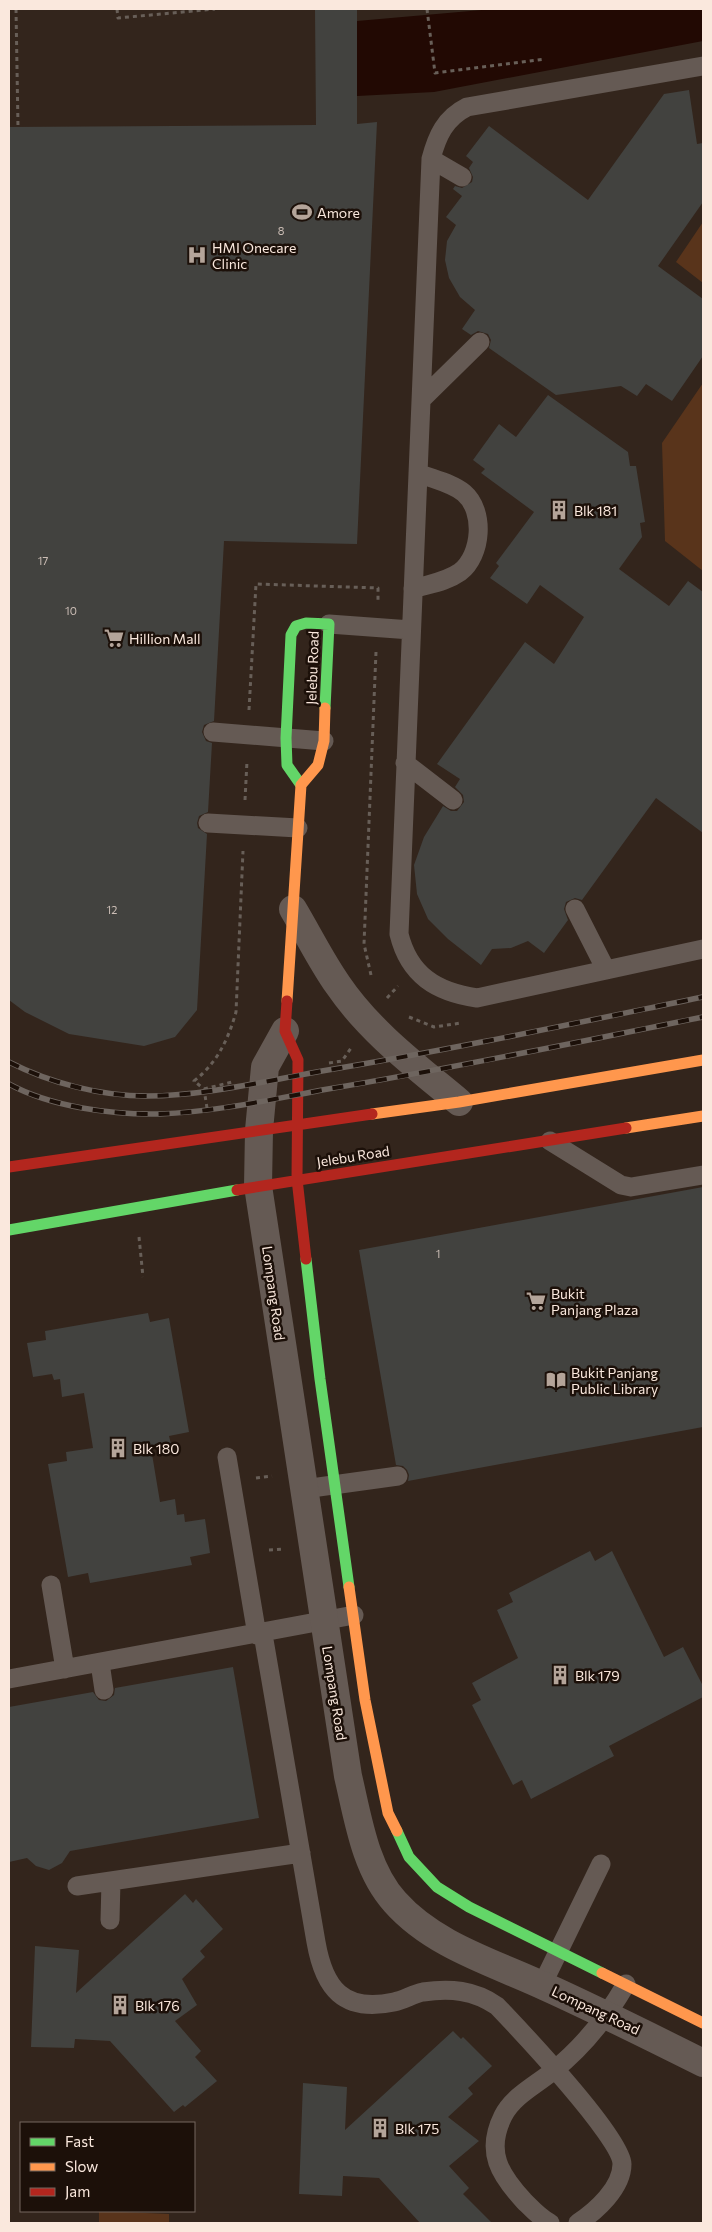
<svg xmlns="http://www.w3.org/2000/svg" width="712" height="2232" font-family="Commissioner,sans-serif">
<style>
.green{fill:#59341b}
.water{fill:#220903}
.building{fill:#42423f}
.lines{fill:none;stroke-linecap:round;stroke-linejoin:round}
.path{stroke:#685f58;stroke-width:3;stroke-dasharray:4 4;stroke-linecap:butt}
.lane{stroke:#655a54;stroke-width:19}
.street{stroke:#655a54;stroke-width:28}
.fast{stroke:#63d668;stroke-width:11}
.slow{stroke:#ff974d;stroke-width:11}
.jam{stroke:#b3261e;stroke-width:11}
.rail-casing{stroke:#6e655f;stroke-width:5.5}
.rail{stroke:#1c1009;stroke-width:4;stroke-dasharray:11;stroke-linecap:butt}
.labels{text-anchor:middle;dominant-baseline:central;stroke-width:5;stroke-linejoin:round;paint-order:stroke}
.number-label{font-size:11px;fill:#ccbeb6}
.poi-label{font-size:14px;fill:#fae8dd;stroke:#1c1009;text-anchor:start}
.street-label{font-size:14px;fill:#fae8dd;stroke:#1c1009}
</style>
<rect width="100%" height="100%" fill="#33251c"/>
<path class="green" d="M703,222V283L676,262Z
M703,383V571L665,541L662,443Z
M99,2211L169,2214V2223H99Z"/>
<path class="water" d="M493,9H703V41L434,92L357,96V21Z"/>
<path class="building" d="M315,9H357V124L377,122L357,544L224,541L214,721L204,725L202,732L206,741L212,743L208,812L199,816L197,823L198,828L207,834L197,1010L175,1037L144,1046L69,1034L25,1012L9,1000V127L316,125Z
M689,90L697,144L703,143V202L658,266L703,299V356L672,401L646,384L637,396L621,386L556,395L489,348L491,340L488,334L478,331L471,335L462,329L475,310L460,297L449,278L445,260L447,241L456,225L446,217L462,196L453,189L455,186L462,188L472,182L473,177L469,168L473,162L466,156L489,126L588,200L664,94Z
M548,395L628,452L630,466H636L645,522L640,523L642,537L619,569L669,606L688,581L703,592V833L656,798L582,900L575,898L566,902L564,909L568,920L544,953L528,941L511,948L492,949L481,965L448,939L428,919L417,894L414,865L424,837L443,806L451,811H457L464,802L463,795L455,787L460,779L437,764L525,642L554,664L584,617L540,585L527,604L490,578L499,566L496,563L534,512L481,473L485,469L473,460L499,424L516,437Z
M703,1187V1427L408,1481L409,1475L407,1470L403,1466L396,1465L359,1250Z
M148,1313L150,1322L169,1318L189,1432L169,1436L171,1444L151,1448L160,1502L175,1499L177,1515L184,1514L185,1522L205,1519L210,1553L190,1557L192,1565L90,1583L88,1573L68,1577L48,1464L67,1461L66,1452L93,1448L84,1393L62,1397L60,1379L54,1380L52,1374L33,1377L27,1343L46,1340L45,1331Z
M590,1551L595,1561L612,1551L664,1657L683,1647L703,1686V1697L609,1746L614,1756L531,1799L522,1780L513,1785L472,1705L481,1700L472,1683L518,1658L497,1610L513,1602L509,1593Z
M233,1667L259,1818L70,1851L62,1863L49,1870L36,1866L27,1858L9,1862V1707L93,1692L99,1700L106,1701L114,1695L115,1688Z
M185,1894L193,1903L196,1899L223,1929L200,1951L205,1957L182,1979L197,2005L175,2021L201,2051L195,2057L217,2081L185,2107L183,2105L174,2112L110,2041L75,2039L74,2048L31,2047L35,1946L79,1950L76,1993Z
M453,2031L461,2039L463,2037L492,2066L468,2088L473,2094L448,2117L479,2141L449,2166L469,2188L463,2194L492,2223H420L379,2178L343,2176L342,2196L299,2194L303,2083L347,2087L345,2130Z"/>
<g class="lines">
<path class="path" d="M16,9L18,127
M117,9L118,18L215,9
M427,9L435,73L545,59
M249,710L256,584L378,588V601
M245,800L247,761
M371,975L364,944L376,652
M387,998L398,986
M409,1017L434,1027L461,1023
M329,1063L342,1061L351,1048
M204,1089L232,1082
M207,1108L204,1089L194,1081C217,1063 228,1040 236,1012L243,851
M139,1237L143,1277
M256,1478L272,1476
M269,1550L283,1549"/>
<path class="lane" d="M703,66L467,107C445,118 437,136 431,159L399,934C409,975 436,992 477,998L703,949
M431,159L462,177
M421,400L480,342
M413,589C429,584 446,582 460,572C482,555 485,511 464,493C452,483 432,479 418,473
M329,624L411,630
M213,732L324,741
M405,763L453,800
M208,823L298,828
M575,909L606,970
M550,1141L621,1185L631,1187L703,1175
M227,1457L257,1635
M304,1489L398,1476
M51,1585L65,1669
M263,1634L316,1942C324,1988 343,2013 394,2002C404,2000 413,1994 423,1992C450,1988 474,1990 497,2006C519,2029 622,2138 622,2164C622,2188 596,2211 578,2223
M100,1663L104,1690
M9,1679L354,1615
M77,1886L301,1853
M110,1920L111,1881
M542,1985L601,1864
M550,2223C540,2218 532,2209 524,2201C500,2175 485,2152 503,2116C513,2096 536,2085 553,2071C583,2047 607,2017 626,1984"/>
<path class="street" d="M293,909C308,934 321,961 338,985C370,1032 416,1066 459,1102
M285,1031L265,1067L259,1130L258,1186L348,1776C358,1818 365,1869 395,1902C434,1946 495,1963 546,1987C599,2011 651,2037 703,2063"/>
<path class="fast" d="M301,785L287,765L286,738L291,635L296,626L306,623L329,624L325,708
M9,1230L237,1190
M306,1259L320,1379L349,1587
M397,1831L409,1857L437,1887L469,1907L602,1973"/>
<path class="slow" d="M287,1001L301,785L318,765L324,741L325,708
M372,1114L459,1102L703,1060
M626,1128L703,1116
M349,1587L365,1700L388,1813L397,1831
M602,1973L703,2023"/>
<path class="jam" d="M287,1001L285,1031L298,1060L297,1179L306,1259
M9,1167L372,1114
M237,1190L626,1128"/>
<defs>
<path id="rail" d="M9,1062C50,1083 100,1096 147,1096C203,1096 266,1081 322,1071C450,1050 576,1023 703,997
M9,1084C51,1107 112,1115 160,1114C216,1112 273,1099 328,1089C454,1068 578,1042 703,1017"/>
</defs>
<use href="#rail" class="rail-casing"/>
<use href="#rail" class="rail"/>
</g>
<defs>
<symbol id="stadium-bare" viewBox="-9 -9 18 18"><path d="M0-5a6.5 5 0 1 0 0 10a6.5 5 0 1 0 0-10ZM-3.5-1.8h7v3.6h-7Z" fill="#b4a499" stroke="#1c1009" stroke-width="2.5" paint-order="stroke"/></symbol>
<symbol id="hospital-bare" viewBox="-9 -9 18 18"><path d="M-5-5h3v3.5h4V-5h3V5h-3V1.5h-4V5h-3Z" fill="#b4a499" stroke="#1c1009" stroke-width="2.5" paint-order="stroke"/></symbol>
<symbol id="building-bare" viewBox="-9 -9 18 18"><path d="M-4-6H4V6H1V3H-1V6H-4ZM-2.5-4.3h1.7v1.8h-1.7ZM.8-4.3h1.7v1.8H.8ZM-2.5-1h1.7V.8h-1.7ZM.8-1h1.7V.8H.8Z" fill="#b4a499" stroke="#1c1009" stroke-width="2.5" paint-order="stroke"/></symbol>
<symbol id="supermarket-bare" viewBox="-9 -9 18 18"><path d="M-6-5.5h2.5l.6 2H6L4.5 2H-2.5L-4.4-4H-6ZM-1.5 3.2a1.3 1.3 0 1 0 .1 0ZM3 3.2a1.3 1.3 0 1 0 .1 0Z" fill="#b4a499" stroke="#1c1009" stroke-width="2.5" paint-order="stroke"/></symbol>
<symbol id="library-bare" viewBox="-9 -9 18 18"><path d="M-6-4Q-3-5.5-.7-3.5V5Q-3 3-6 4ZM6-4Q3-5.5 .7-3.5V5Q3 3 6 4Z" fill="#b4a499" stroke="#1c1009" stroke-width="2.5" paint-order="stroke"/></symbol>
</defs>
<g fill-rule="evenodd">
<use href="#stadium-bare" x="288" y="198" width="28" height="28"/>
<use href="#hospital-bare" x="183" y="241" width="28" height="28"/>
<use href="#building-bare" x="545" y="496" width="28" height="28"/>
<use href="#supermarket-bare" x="100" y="624" width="28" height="28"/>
<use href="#supermarket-bare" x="522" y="1287" width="28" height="28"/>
<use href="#library-bare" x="542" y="1366" width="28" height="28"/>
<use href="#building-bare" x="104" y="1434" width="28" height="28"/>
<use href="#building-bare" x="546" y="1661" width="28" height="28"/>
<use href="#building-bare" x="106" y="1991" width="28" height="28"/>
<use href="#building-bare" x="366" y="2114" width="28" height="28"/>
</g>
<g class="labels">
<g class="number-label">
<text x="281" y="230">8</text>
<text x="43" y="560">17</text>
<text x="71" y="610">10</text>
<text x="112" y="909">12</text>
<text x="438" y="1253">1</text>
</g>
<g class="poi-label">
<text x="317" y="212">Amore</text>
<text x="212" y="247">HMI Onecare<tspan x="212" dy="16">Clinic</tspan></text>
<text x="574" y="510">Blk 181</text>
<text x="129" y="638">Hillion Mall</text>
<text x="551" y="1293">Bukit<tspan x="551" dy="16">Panjang Plaza</tspan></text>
<text x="571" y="1372">Bukit Panjang<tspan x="571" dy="16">Public Library</tspan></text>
<text x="133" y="1448">Blk 180</text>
<text x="575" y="1675">Blk 179</text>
<text x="135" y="2005">Blk 176</text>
<text x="395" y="2128">Blk 175</text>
</g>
<g class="street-label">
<text transform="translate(312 668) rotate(-88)">Jelebu Road</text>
<text transform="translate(353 1156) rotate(-9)">Jelebu Road</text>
<text transform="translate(274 1293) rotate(82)">Lompang Road</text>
<text transform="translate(335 1693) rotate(81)">Lompang Road</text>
<text transform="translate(596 2010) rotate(25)">Lompang Road</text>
</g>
</g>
<rect width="712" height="2232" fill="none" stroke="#fae8dd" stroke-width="20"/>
<rect x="20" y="2122" width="175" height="90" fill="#1c1009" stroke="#75665e"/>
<rect x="30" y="2138" width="25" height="8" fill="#63d668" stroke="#75665e"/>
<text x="65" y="2147" font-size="15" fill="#fae8dd">Fast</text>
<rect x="30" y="2163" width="25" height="8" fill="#ff974d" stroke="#75665e"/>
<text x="65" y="2172" font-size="15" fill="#fae8dd">Slow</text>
<rect x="30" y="2188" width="25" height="8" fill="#b3261e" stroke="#75665e"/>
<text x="65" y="2197" font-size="15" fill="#fae8dd">Jam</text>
</svg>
